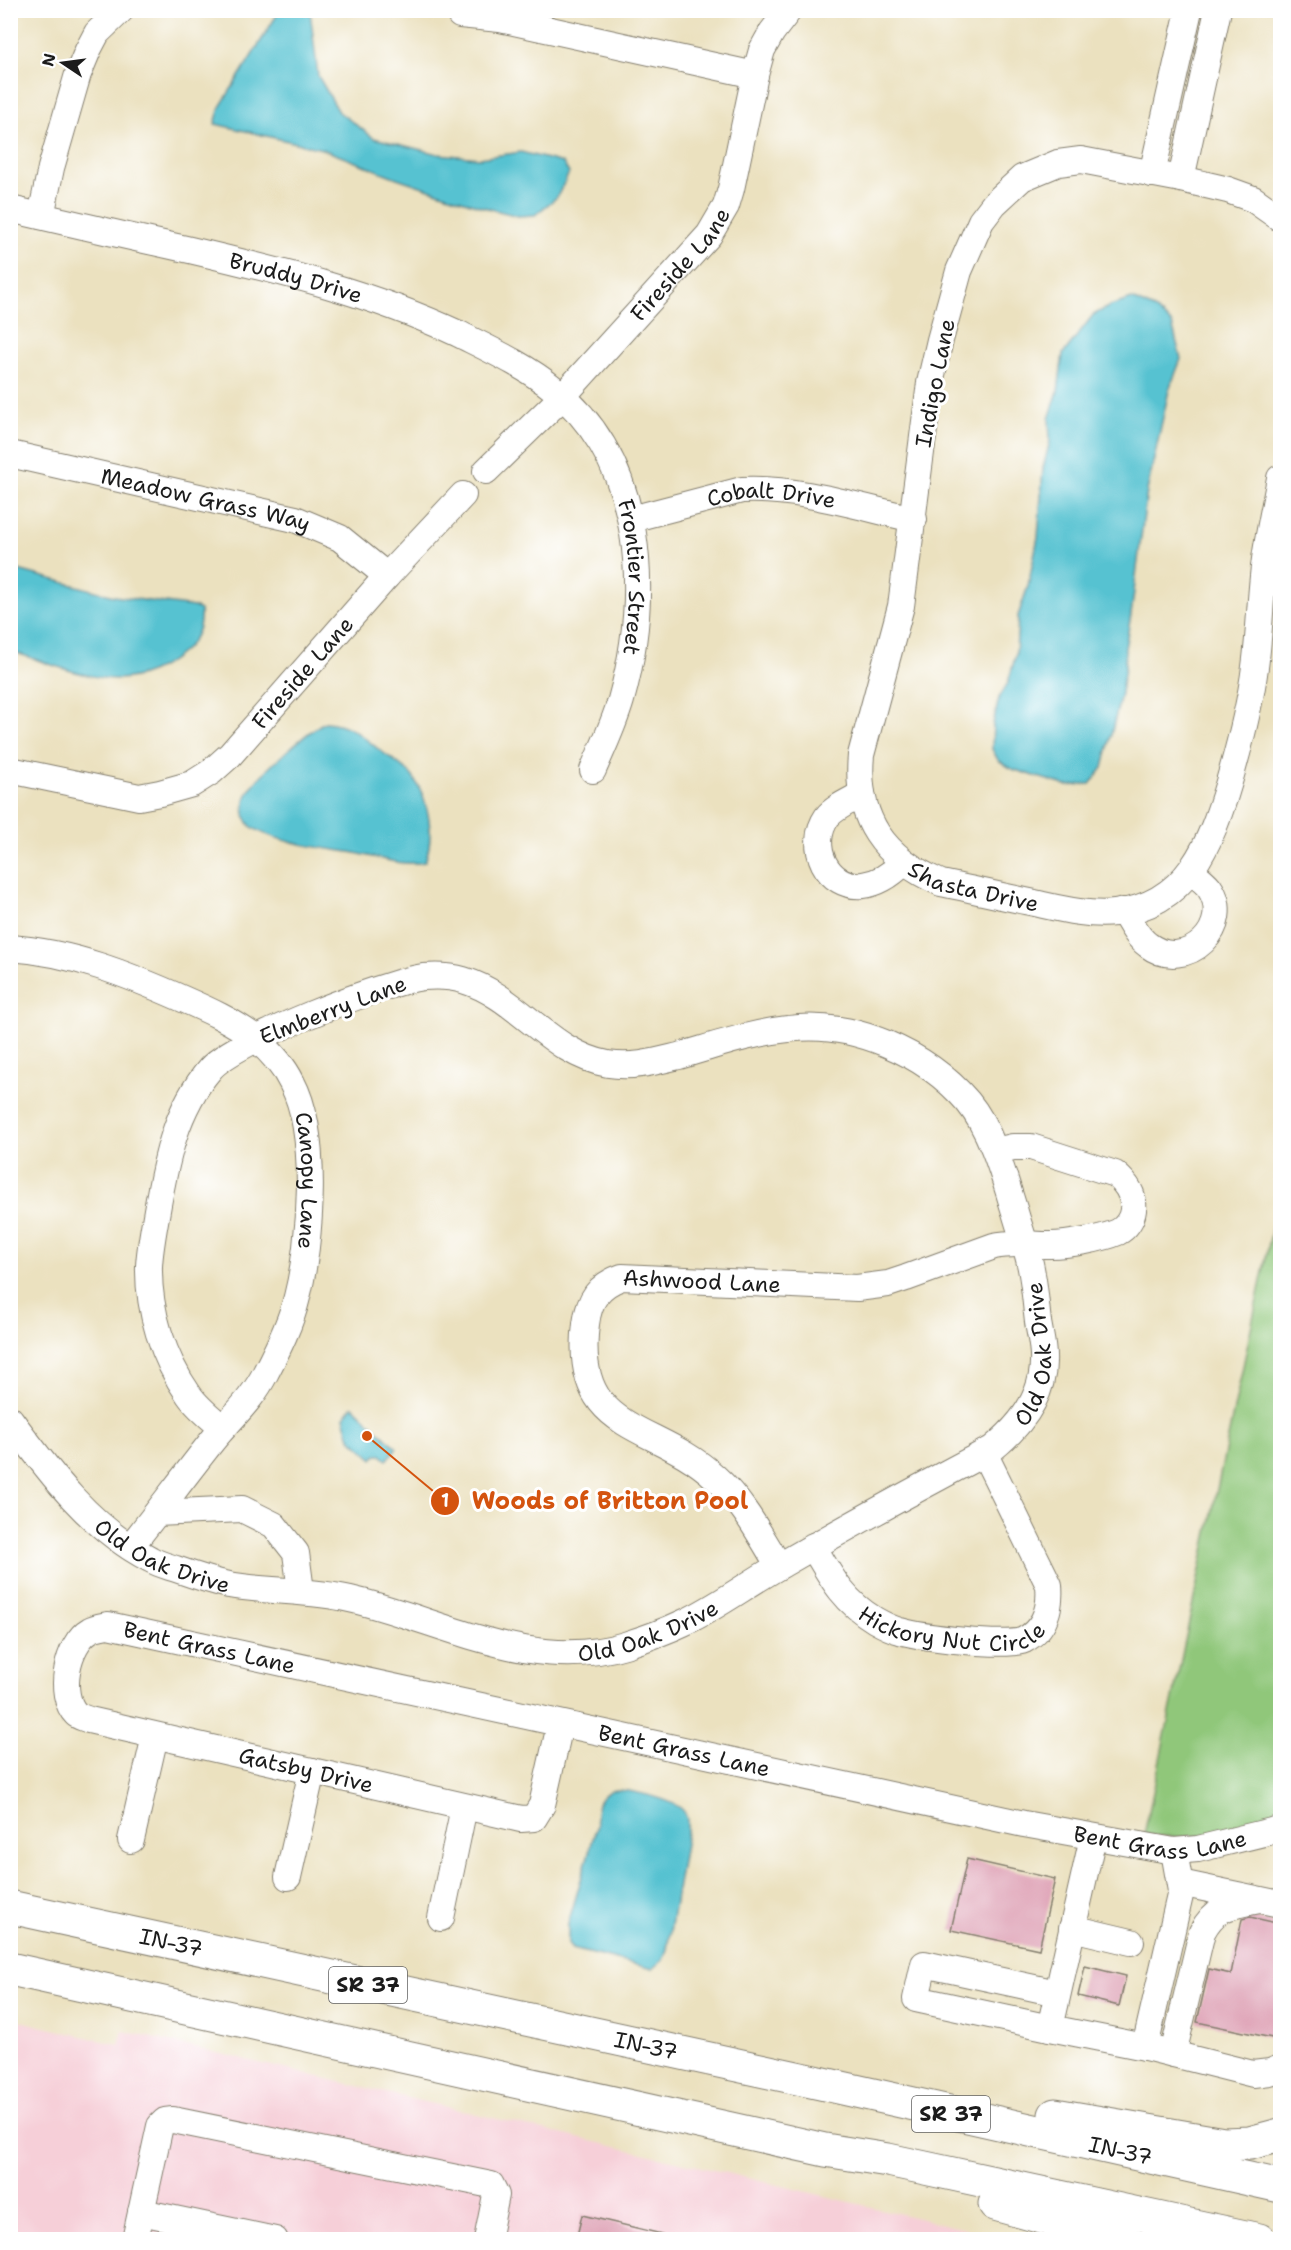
<svg xmlns="http://www.w3.org/2000/svg" width="1291" height="2250" font-family="'Shantell Sans',sans-serif">
<style>
.built{fill:#f6cfd8}
.green{fill:#90c77a;stroke:#56724b;stroke-width:1.5}
.water{fill:#57c2d1;stroke:#3a6f76;stroke-width:1.5}
.building{fill:#dd9eb2}
.lines{fill:none;stroke-linecap:round;stroke-linejoin:round}
.minor-casing{stroke:#847e6e;stroke-width:28}
.highway-casing{stroke:#847e6e;stroke-width:35}
.path{stroke:#847e6e;stroke-width:3;stroke-dasharray:1.5 4.5;stroke-linecap:butt}
.minor{stroke:#fff;stroke-width:26}
.highway{stroke:#fff;stroke-width:33}
.labels{text-anchor:middle;dominant-baseline:central;stroke-width:6;stroke-linejoin:round;paint-order:stroke}
.shield{fill:#fff;stroke:#606060;stroke-width:1.5}
.shield-label{font-size:21px;font-weight:bold;fill:#1c1c1c}
.street-label{font-size:22px;fill:#1c1c1c;stroke:#fff}
.leader{fill:none;stroke:#d4530e;stroke-width:2}
.callout-dot{fill:#d4530e;stroke:#fff;stroke-width:2}
.mark-label{font-size:18px;text-anchor:middle;font-weight:bold;fill:#fff}
.callout-label{font-size:24px;text-anchor:middle;font-weight:bold;fill:#d4530e;stroke:#fff;stroke-width:6;stroke-linejoin:round;paint-order:stroke}
</style>
<rect width="100%" height="100%" fill="#fff"/>
<filter id="ink" filterUnits="userSpaceOnUse"><feTurbulence type="fractalNoise" baseFrequency=".0167" numOctaves="2"/><feDisplacementMap in="SourceGraphic" scale="12" xChannelSelector="R" yChannelSelector="G"/><feConvolveMatrix kernelMatrix="1 2 1 2 8 2 1 2 1" color-interpolation-filters="sRGB"/></filter>
<filter id="wash" filterUnits="userSpaceOnUse"><feTurbulence type="fractalNoise" baseFrequency=".008" numOctaves="4" result="noise"/><feDisplacementMap in="SourceGraphic" scale="24" xChannelSelector="R" yChannelSelector="G"/><feGaussianBlur stdDeviation="1.35" result="paint"/><feColorMatrix in="noise" values="0 0 0 0 0 0 0 0 0 0 0 0 0 0 0 0 0 1.4 0 .05"/><feComposite in="paint" operator="in"/></filter>
<g filter="url(#wash)">
<rect width="100%" height="100%" fill="#ebe1bf"/>
<path class="built" d="M11,2019L119,2045L123,2031L1007,2239L11,2240Z"/>
<path class="green" d="M1280,1191V1821L1213,1836L1177,1837L1144,1835Z"/>
<path class="water" d="M280,10L310,11L318,76L339,112L374,138L438,154L480,158L521,152L563,163L569,173L557,197L535,215L518,216L479,206L397,178L322,149L215,124L220,107Z
M1132,299L1156,310L1172,324L1181,359L1169,390L1147,491L1131,615L1125,648V668L1120,698L1103,768L1090,784L1067,786L1012,769L998,760L992,749L993,724L999,698L1008,683L1016,654L1018,616L1028,586L1038,537L1043,468L1050,441L1049,419L1058,391L1063,354L1093,315L1110,306Z
M11,568L114,596L194,607L200,610C202,628 194,643 180,654C164,668 139,679 117,679C86,679 41,661 11,651Z
M325,722C347,723 360,734 377,748C388,757 405,766 413,777C429,800 435,835 425,862C398,867 376,856 349,852C323,848 273,842 252,827C244,821 243,807 246,797C252,779 307,732 325,722Z
M353,1406L397,1448L387,1460L381,1455H376L373,1459L350,1438L344,1417Z
M612,1790C627,1789 677,1799 685,1813C688,1818 687,1826 687,1832L667,1949L663,1960L653,1969L572,1949L568,1944V1924L597,1825C594,1809 597,1797 612,1790Z"/>
<g id="blocks">
<path class="building" d="M967,1859L1055,1879L1039,1949L951,1930Z
M1250,1917L1281,1924V2022L1277,2039L1197,2022L1209,1969L1231,1974L1242,1919Z
M1085,1966L1126,1976L1119,2006L1078,1996Z
M582,2215L662,2234V2240H576Z"/>
</g>
</g>
<g filter="url(#ink)">
<use href="#blocks" fill-opacity="0" stroke="#847e6e" stroke-width="1.5"/>
<g class="lines">
<defs>
<g id="minor">
<path d="M460,15L500,19L755,75"/>
<path d="M1152,174L1189,10"/>
<path d="M1181,179L1218,10"/>
<path id="s1" d="M10,209C70,223 130,237 190,250C284,272 371,293 459,334C491,350 526,366 554,389C646,463 650,595 621,700C614,724 603,747 593,770"/>
<path d="M41,216L51,168L78,74L88,50L97,33L121,10"/>
<path id="s2" d="M1280,218L1253,199L1228,190L1181,179L1081,160L1058,163L1022,178L994,204L981,221L959,271L940,340L930,383L901,606L861,755C855,819 884,858 941,883C971,889 1000,896 1030,902C1058,908 1086,916 1115,913C1188,905 1211,843 1229,782C1240,744 1250,706 1255,667C1260,631 1260,595 1265,559C1269,532 1275,505 1280,478"/>
<path id="s3" d="M10,454L295,519L340,538L387,576"/>
<path id="s4" d="M486,471L562,397L709,235L726,206L731,189L755,75L762,50L772,32L789,10"/>
<path id="s5" d="M631,519L742,490C796,487 860,507 914,519"/>
<path id="s6" d="M10,770L139,797L160,793L192,784L211,772L230,755L387,576L463,495"/>
<path d="M862,794C850,801 835,807 827,817C807,846 827,889 863,885C880,883 892,874 903,863"/>
<path d="M1123,911C1130,923 1137,937 1148,945C1186,974 1236,926 1209,887C1204,881 1197,876 1191,871"/>
<path id="s7" d="M10,948C71,952 129,975 183,999C208,1010 233,1021 255,1038C269,1050 284,1066 292,1083C319,1133 311,1243 297,1297C291,1323 278,1349 266,1372C253,1399 232,1417 213,1440C185,1475 158,1512 130,1547"/>
<path id="s8" d="M10,1419C49,1472 90,1528 150,1559C158,1564 167,1566 176,1569C193,1575 211,1581 229,1585C269,1592 310,1590 350,1599C439,1619 532,1674 625,1645C644,1639 664,1632 683,1623C716,1608 750,1582 783,1564C852,1524 922,1486 992,1449C1019,1427 1043,1399 1043,1362C1044,1349 1040,1335 1038,1322C1036,1306 1035,1290 1032,1274C1029,1253 1021,1233 1015,1212C1004,1177 992,1131 968,1102C926,1053 853,1020 788,1029C751,1033 714,1046 679,1056C654,1062 633,1068 608,1064C550,1054 518,996 463,980C450,976 436,976 423,977C383,983 235,1040 210,1069C176,1109 166,1159 157,1210C154,1228 150,1247 149,1266C148,1310 163,1358 189,1395C198,1408 211,1418 223,1428"/>
<path d="M157,1513L242,1509L274,1525L296,1553L301,1591"/>
<path id="s9" d="M813,1546C831,1577 843,1601 875,1620C882,1624 892,1629 900,1631C920,1637 1007,1648 1024,1640C1045,1629 1051,1607 1049,1585L984,1453"/>
<path id="s10" d="M779,1566C760,1535 743,1502 715,1477C655,1421 572,1435 586,1324C589,1299 599,1285 622,1277L857,1288L888,1284L906,1278L994,1246C1013,1242 1030,1245 1050,1245C1067,1245 1102,1239 1118,1232C1126,1228 1132,1219 1133,1210C1135,1194 1126,1183 1115,1174L1031,1147H1013L996,1151"/>
<path id="s11" d="M560,1725L542,1805L534,1818L521,1819L89,1720C85,1718 79,1717 76,1714C57,1695 67,1643 90,1630C95,1627 103,1626 108,1625L1024,1824L1174,1851L1198,1849L1280,1829"/>
<path d="M1093,1837L1050,2028L1145,2047"/>
<path d="M131,1840L155,1736"/>
<path d="M1174,1851L1181,1891L1145,2047L1253,2074L1270,2072L1280,2068"/>
<path d="M288,1877L312,1771"/>
<path d="M1180,1883L1280,1904"/>
<path d="M441,1918L464,1807"/>
<path d="M1072,1928L1131,1942"/>
<path d="M1050,2028L916,1999L924,1964L1057,1993"/>
<path d="M1173,2054L1202,1932C1216,1905 1232,1906 1259,1900"/>
<path d="M141,2212L275,2240"/>
<path d="M135,2240L160,2126L165,2121L173,2120L491,2185L496,2195L487,2240"/>
</g>
<g id="highway">
<path id="s12" d="M10,1907L820,2083L1280,2186"/>
<path d="M10,1969L825,2150L888,2160L1259,2240"/>
<path d="M1055,2115L1224,2144L1250,2143L1280,2135"/>
<path d="M995,2204L1124,2240"/>
</g>
</defs>
<use href="#minor" class="minor-casing"/>
<use href="#highway" class="highway-casing"/>
<path class="path" d="M1259,10L1280,19"/>
<use href="#minor" class="minor"/>
<use href="#highway" class="highway"/>
</g>
</g>
<g class="labels">
<g class="shield">
<rect x="329" y="1967" width="78" height="36" rx="4.5"/>
<rect x="912" y="2096" width="78" height="36" rx="4.5"/>
</g>
<g class="shield-label">
<text x="368" y="1985">SR 37</text>
<text x="951" y="2114">SR 37</text>
</g>
<g class="street-label">
<text stroke="none"><textPath href="#s4" startOffset="284">Fireside Lane</textPath></text>
<text stroke="none"><textPath href="#s1" startOffset="294">Bruddy Drive</textPath></text>
<text transform="translate(935 383) rotate(-79)">Indigo Lane</text>
<text stroke="none"><textPath href="#s3" startOffset="201">Meadow Grass Way</textPath></text>
<text stroke="none"><textPath href="#s5" startOffset="144">Cobalt Drive</textPath></text>
<text stroke="none"><textPath href="#s1" startOffset="789">Frontier Street</textPath></text>
<text stroke="none"><textPath href="#s6" startOffset="344">Fireside Lane</textPath></text>
<text stroke="none"><textPath href="#s2" startOffset="1077">Shasta Drive</textPath></text>
<text transform="translate(333 1010) rotate(-21)">Elmberry Lane</text>
<text stroke="none"><textPath href="#s7" startOffset="422">Canopy Lane</textPath></text>
<text stroke="none"><textPath href="#s10" startOffset="472">Ashwood Lane</textPath></text>
<text stroke="none"><textPath href="#s8" startOffset="1216">Old Oak Drive</textPath></text>
<text stroke="none"><textPath href="#s8" startOffset="210">Old Oak Drive</textPath></text>
<text stroke="none"><textPath href="#s9" startOffset="177">Hickory Nut Circle</textPath></text>
<text stroke="none"><textPath href="#s8" startOffset="714">Old Oak Drive</textPath></text>
<text stroke="none"><textPath href="#s11" startOffset="784">Bent Grass Lane</textPath></text>
<text stroke="none"><textPath href="#s11" startOffset="1270">Bent Grass Lane</textPath></text>
<text transform="translate(306 1770) rotate(13)">Gatsby Drive</text>
<text stroke="none"><textPath href="#s11" startOffset="1756">Bent Grass Lane</textPath></text>
<text stroke="none"><textPath href="#s12" startOffset="165">IN-37</textPath></text>
<text stroke="none"><textPath href="#s12" startOffset="651">IN-37</textPath></text>
<text stroke="none"><textPath href="#s12" startOffset="1137">IN-37</textPath></text>
</g>
</g>
<path class="leader" d="M367 1436L445 1501"/>
<g class="callout-dot">
<circle cx="367" cy="1436" r="6"/>
<circle cx="445" cy="1501" r="15"/>
</g>
<g class="mark-label">
<text x="445" y="1507">1</text>
</g>
<g class="callout-label">
<text x="610" y="1509">Woods of Britton Pool</text>
</g>
<rect width="1291" height="2250" fill="none" stroke="#fff" stroke-width="36"/>
<g transform="translate(63 63) rotate(283)" stroke="#ffffff" stroke-width="4.5" paint-order="stroke">
<path d="M0-4.5L10 22L0 15L-10 22Z" fill="#1c1c1c"/>
<text y="-9" font-size="16" font-weight="bold" text-anchor="middle" fill="#1c1c1c">N</text>
</g>
</svg>
